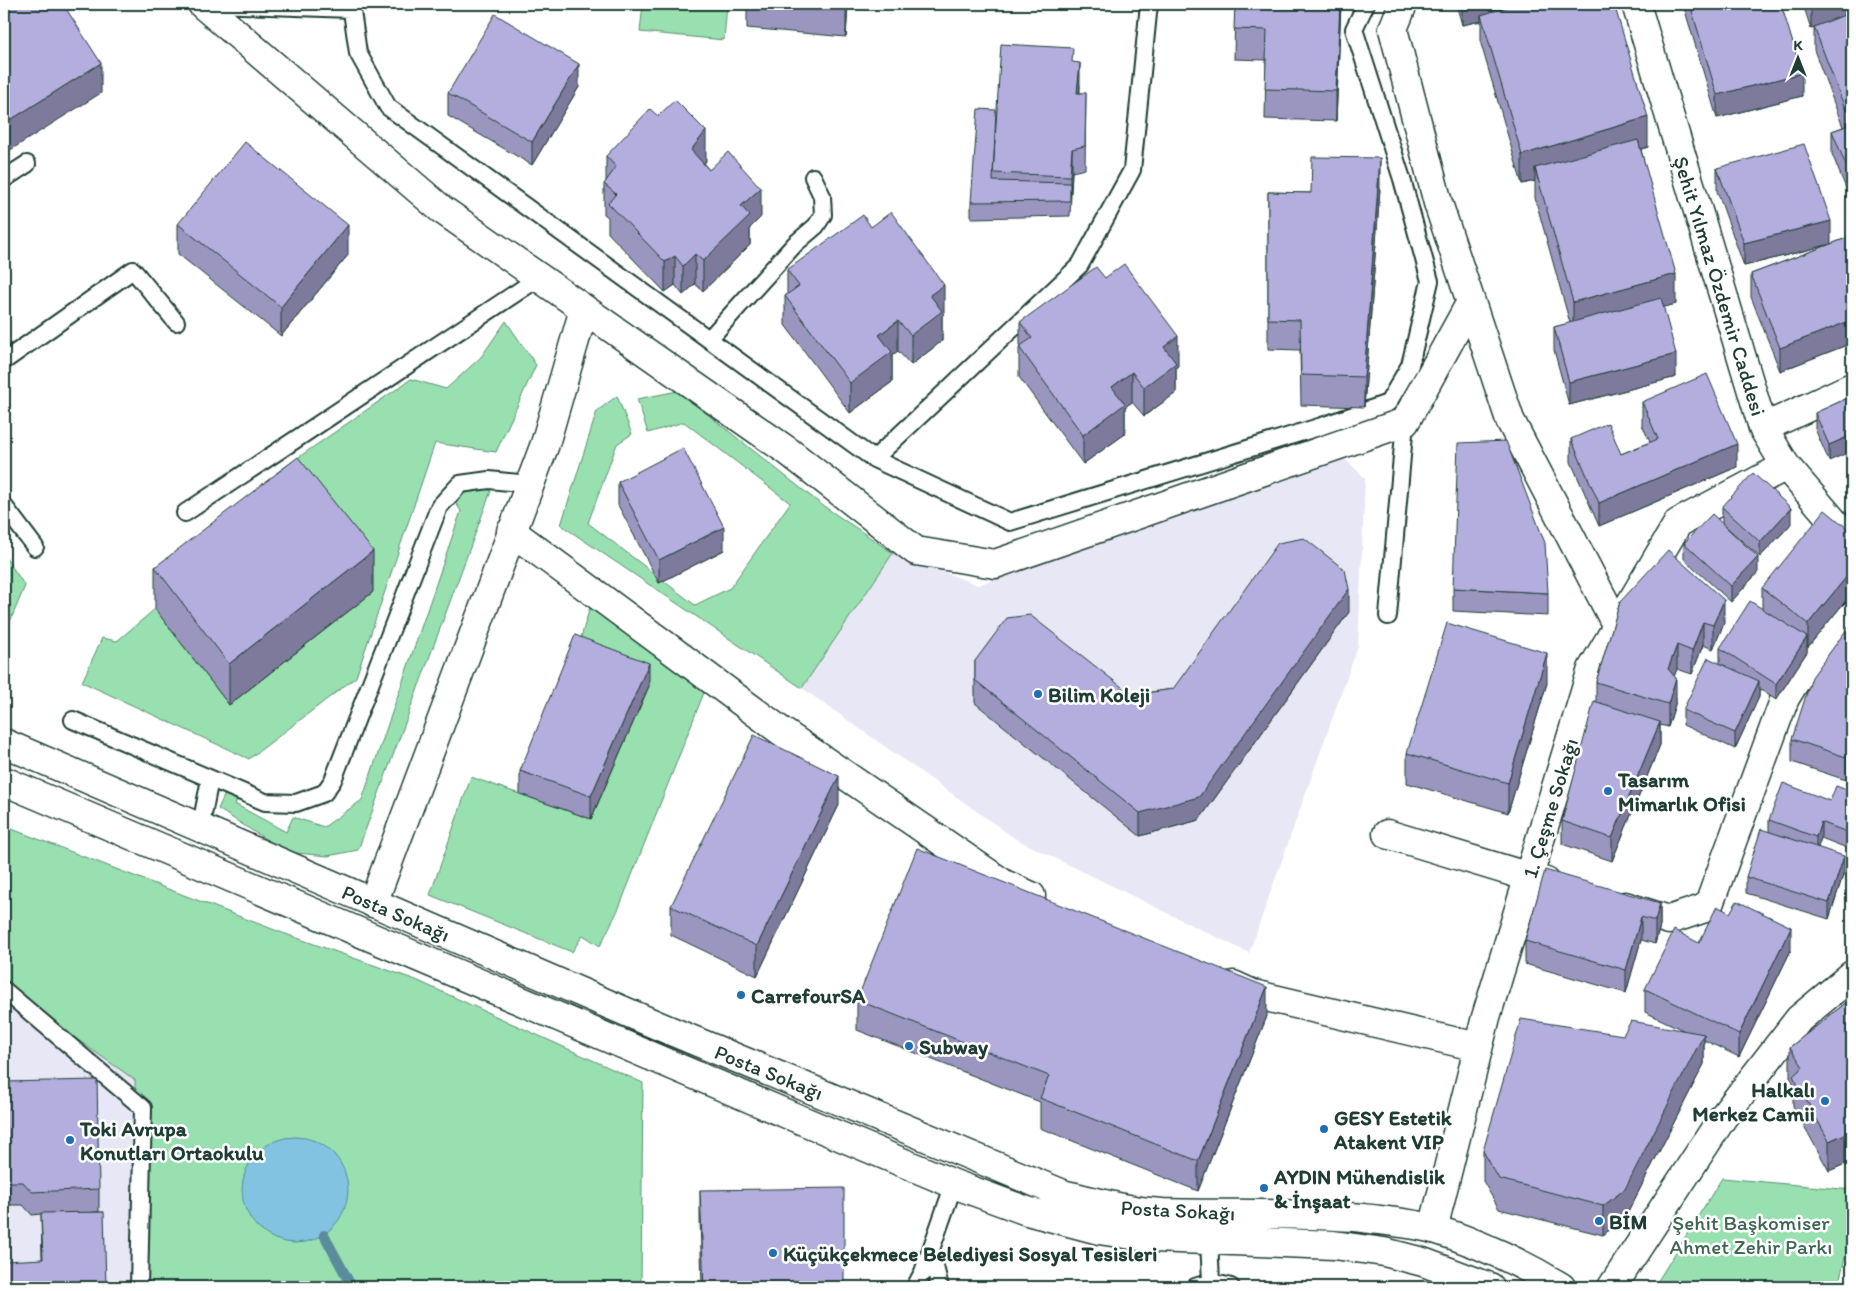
<svg xmlns="http://www.w3.org/2000/svg" width="1856" height="1291" font-family="Itim,sans-serif">
<style>
.built{fill:#e8e7f5}
.green{fill:#98e0af;stroke:#5c8e72}
.water{fill:#81c3e1;stroke:#5a8d9c}
.lines{fill:none;stroke-linecap:round;stroke-linejoin:round}
.stream{stroke:#5a8d9c;stroke-width:10}
.service-casing{stroke:#1f3d34;stroke-width:20}
.minor-casing{stroke:#1f3d34;stroke-width:31}
.tertiary-casing{stroke:#1f3d34;stroke-width:31}
.service{stroke:#fff;stroke-width:16}
.minor{stroke:#fff;stroke-width:28}
.tertiary{stroke:#fff;stroke-width:28}
.wall{fill:#9b96c0;stroke:#1f3d34}
.shaded-wall{fill:#7e7a9c;stroke:#1f3d34}
.building{fill:#b4aedf;stroke:#1f3d34}
.poi-dot{fill:#1f6fb2;stroke:#fff;stroke-width:2}
.labels{text-anchor:middle;dominant-baseline:central;stroke-width:5;stroke-linejoin:round;paint-order:stroke}
.street-label{font-size:21px;fill:#1f3d34;stroke:#fff}
.poi-label{font-size:21px;font-weight:bold;fill:#1f3d34;stroke:#fff;text-anchor:start}
.park-label{font-size:21px;fill:#3d6653;stroke:#fff}
</style>
<rect width="100%" height="100%" fill="#fff"/>
<filter id="ink" filterUnits="userSpaceOnUse"><feTurbulence type="fractalNoise" baseFrequency=".02" numOctaves="2"/><feDisplacementMap in="SourceGraphic" scale="10" xChannelSelector="R" yChannelSelector="G"/><feConvolveMatrix kernelMatrix="1 2 1 2 8 2 1 2 1" color-interpolation-filters="sRGB"/></filter>
<g filter="url(#ink)">
<path class="built" d="M1343,457L1365,478L1358,646L1249,953L1016,839L802,688L893,553L978,585Z
M4,988L135,1080L140,1287H4Z"/>
<path class="green" d="M643,4H727L724,40L640,32Z
M506,321L536,365L496,452L435,443L356,677L249,759L82,682L102,638L117,641L155,609L229,705L298,498L276,473L411,379L446,389L481,357Z
M678,391L822,505L893,553L802,688L561,525L597,411L617,396L632,434L617,444L588,523L695,605L730,588L790,503L684,422L648,433L637,399Z
M469,481L491,491L358,850L328,856L286,852L218,809L229,785L242,790L235,804L286,832L293,817L324,827L362,800L461,511L445,487Z
M4,555L25,586L4,636Z
M590,607L707,685L619,908L600,946L583,935L572,952L430,895L471,777L591,819L575,658Z
M4,826L280,932L416,980L643,1083L641,1287H140L135,1080L4,988Z
M1722,1178L1852,1190V1228L1838,1287H1654Z"/>
<path class="water" d="M242 1190a53 53 0 1 1 106 0a53 53 0 1 1-106 0Z"/>
<g class="lines">
<path class="stream" d="M324,1235L352,1287"/>
<defs>
<path id="service" d="M214,4L351,9
M351,4L358,53L388,107L874,459L1010,522L1322,426L1388,403L1410,365L1430,281L1402,179L1354,29L1366,4
M4,179L27,164
M709,339L795,244L816,226L823,215L822,196L813,177
M4,361L133,270L176,322
M874,459L1080,265L1132,170L1149,4
M4,506L35,547
M185,513L540,277
M1388,616L1405,422
M73,720L265,802L296,803L324,793L333,780L439,507L460,484L489,480L529,484
M200,830L210,779
M4,990L143,1108L139,1287
M1209,1240L1211,1282
M931,1250L940,1287
M915,1287L923,1272L954,1184
M1195,1287L1211,1282L1231,1287"/>
<path id="minor" d="M202,4L441,209L789,452L916,551L995,564L1405,422L1471,302
M1403,4L1393,29L1438,203L1510,420L1617,626
M1636,4L1763,428L1786,466L1852,543
M1763,428L1852,387
M511,531L781,731L1004,884L1031,896
M1387,834L1546,882
M373,903L545,444L584,309
M1625,906L1669,920L1708,907L1785,698L1819,643L1852,616
M1233,985L1253,994L1478,1047
M1433,1229L1486,1017L1592,669L1678,523L1786,466
M1612,1287L1723,1117L1799,1019L1852,975"/>
<path id="tertiary" d="M4,743L659,1026L1063,1194C1096,1202 1128,1211 1163,1213C1230,1215 1296,1212 1363,1218C1386,1221 1412,1223 1434,1229C1479,1243 1522,1263 1561,1287
M4,781L775,1109L954,1184L1027,1211L1099,1230L1152,1238L1334,1245L1384,1252L1423,1262L1490,1287"/>
</defs>
<use href="#service" class="service-casing"/>
<use href="#minor" class="minor-casing"/>
<use href="#tertiary" class="tertiary-casing"/>
<use href="#service" class="service"/>
<use href="#minor" class="minor"/>
<use href="#tertiary" class="tertiary"/>
</g>
<path class="wall" d="M747,4H848L846,37L747,28Z
M1235,4H1341L1336,121L1265,119L1266,60L1234,59Z
M1456,4H1614L1648,147L1641,149L1676,304L1663,307L1676,377L1569,405L1554,350V327L1570,323L1535,198V181L1522,184L1481,44V21L1462,25Z
M1683,4H1781L1802,96L1717,118Z
M1803,4H1852V203L1832,154V131L1843,127L1814,50V28L1811,29Z
M1073,62L1080,86V93H1086L1085,169L1072,172L1070,216L971,218V202Z
M579,87L532,165L448,116V93Z
M606,156L706,161L704,164L709,170L761,217L750,228V245L703,291L695,284L683,295L675,285L665,292L608,233V217L604,214V184L606,182Z
M1717,168L1831,244L1744,266L1717,191Z
M1380,188L1364,407L1301,405L1300,350L1268,349V192L1311,193Z
M178,224L348,255L281,336L178,254Z
M871,227L944,314L942,316V341L911,365L898,351L892,355V382L850,413L785,325V296L787,294V270Z
M1852,236V343L1780,371L1751,297V274Z
M1105,278L1178,366L1176,367V393L1144,416L1132,402L1125,407V434L1083,464L1019,377V347L1020,346V322Z
M1852,396L1829,461L1815,429V413Z
M1642,402L1737,467L1599,526L1571,462V439L1621,454L1650,442L1642,425Z
M618,482L724,550L659,583L618,505Z
M1722,507L1791,524L1760,557L1722,523Z
M1852,532V593L1808,647L1807,646V652L1776,700L1759,689V697L1735,749L1683,725V710L1720,663V648L1762,609V588Z
M1684,543L1758,572L1731,602L1684,559Z
M155,567L373,592L229,705L155,609Z
M1453,588L1548,593V616L1453,611Z
M1620,602L1724,623L1713,649L1703,645L1692,674L1677,669L1674,676L1676,701L1668,727L1660,725V745L1612,861L1562,844V821L1596,701V682Z
M1349,612L1199,820L1140,836L975,703V661L1132,695L1173,689Z
M1852,622V782L1792,762V739Z
M1547,683L1508,813L1407,783V753Z
M649,686L591,819L520,794V771Z
M1852,792V850L1821,838L1818,847L1844,872L1829,919L1746,893V877L1769,832V820L1830,801Z
M839,805L757,976L671,935V906Z
M1660,903V926L1655,944L1641,940L1626,993L1525,964V941Z
M1699,943L1791,950L1739,1057L1704,1040V1064L1625,1218L1603,1235L1499,1209L1483,1181V1151L1683,1030L1645,1012V989Z
M1852,998V1175L1845,1164L1829,1171L1793,1106V1082L1790,1077V1047Z
M857,1000L1267,1016L1198,1191L1040,1128V1102L857,1030Z
M4,1082L99,1189V1212L81,1213L104,1212L42,1259L41,1214L32,1215L23,1205H4Z
M700,1190L844,1287H702L700,1220Z"/>
<path class="shaded-wall" d="M846,4H848L846,37Z
M1340,4H1341L1336,121V91Z
M1462,4H1546L1481,15V21L1462,25Z
M1818,4H1852V15L1811,29V6Z
M101,63V93L4,154V124Z
M1080,63V86L1077,116V93Z
M579,64V87L532,165V142Z
M1802,73V96L1717,118V95Z
M1852,109V132L1846,134V111Z
M1648,117V147L1538,180L1535,168V181L1522,184V155Z
M706,131V161L691,180V150Z
M1072,149V172L1070,199V176Z
M1380,158V188L1364,407V377Z
M761,188V217L750,228V245L703,291V261L741,206Z
M1831,221V244L1744,266V243Z
M348,225V255L281,336V307Z
M695,254V284L683,295V266Z
M675,256V285L665,292V262Z
M1676,274V304L1573,332V302Z
M944,285V314L942,316V341L911,365V335L930,295Z
M1852,320V343L1780,371V348Z
M898,321V351L892,355V382L850,413V383L879,335Z
M1178,336V366L1176,367V393L1144,416V387L1164,347Z
M1676,354V377L1569,405V382Z
M1132,372V402L1125,407V434L1083,464V435L1112,387Z
M1852,435V451L1829,461V445Z
M1737,444V467L1599,526V503Z
M1791,508V524L1760,557V542Z
M724,527V550L659,583V560Z
M373,551V592L229,705V664Z
M1758,557V572L1731,602V586Z
M1852,570V593L1808,647V624Z
M1349,589V612L1199,820L1140,836V813Z
M1724,600V623L1713,649V625Z
M1703,622V645L1692,674V651Z
M1807,637V652L1776,700V684Z
M1677,645V669L1668,692V669Z
M1547,653V683L1508,813V783Z
M649,663V686L591,819V796Z
M1676,678V701L1668,727V704Z
M1759,681V697L1735,749V733Z
M1660,722V745L1612,861V838Z
M839,776V805L757,976V946Z
M1821,822V838L1816,853V837Z
M1844,856V872L1829,919V903Z
M1660,903V926L1655,944V921Z
M1641,917V940L1626,993V970Z
M1791,927V950L1739,1057V1034Z
M1267,987V1016L1198,1191V1161Z
M1704,1034V1064L1625,1218L1603,1235V1206Z
M1845,1134V1164L1829,1171V1141Z"/>
<path class="building" d="M4,4H63L101,63L4,124Z
M808,4H846V7Z
M1235,4H1340L1336,91L1265,89L1267,30L1234,29Z
M1517,4H1614L1648,117L1522,155L1481,15Z
M1690,4H1781L1802,73L1717,95Z
M1810,4H1818L1811,6Z
M1852,12V109L1846,111L1814,27Z
M495,14L579,64L532,142L448,93Z
M1001,44L1073,48L1072,62L1080,63L1077,93H1086L1085,146L1072,149L1070,176L993,173Z
M675,100L706,131L691,150L709,170L728,152L761,188L741,206L750,216L703,261L695,254L683,266L675,256L665,262L608,203L616,194L604,184L616,167L606,156L650,109L658,116Z
M978,109L996,110L993,181L1070,183V201L971,202Z
M1852,124V180L1832,131Z
M1638,140L1676,274L1573,302L1535,168Z
M245,142L348,225L281,307L178,224Z
M1804,144L1831,221L1744,243L1717,168Z
M1312,157L1380,158L1364,377L1301,375L1300,320L1268,319V192L1311,193Z
M891,212L944,285L930,295L942,311L911,335L898,321L879,335L892,352L850,383L785,296L799,286L787,270L863,215L871,227Z
M1852,236V320L1780,348L1751,274Z
M1124,264L1178,336L1164,347L1176,363L1144,387L1132,372L1112,387L1125,404L1083,435L1019,347L1032,338L1020,322L1096,267L1105,278Z
M1661,298L1676,354L1569,382L1554,327Z
M1707,374L1737,444L1599,503L1571,439L1608,423L1621,454L1658,439L1642,402Z
M1852,396V435L1829,445L1815,413Z
M1506,441L1545,543L1548,593L1453,588L1458,443Z
M683,448L724,527L659,560L618,482Z
M298,457L373,551L229,664L155,567Z
M1753,473L1791,508L1760,542L1722,507Z
M1825,510L1852,532V570L1808,624L1762,588Z
M1712,514L1758,557L1731,586L1684,543Z
M1304,538L1345,570L1349,589L1199,797L1140,813L975,680V661L1007,618L1030,615L1132,695L1173,689L1278,543Z
M1668,550L1724,600L1713,625L1703,622L1692,651L1677,645L1668,669L1676,678L1668,704L1596,682L1620,602Z
M1750,601L1807,637L1776,684L1720,648Z
M1852,622V759L1792,739L1812,677Z
M1447,623L1547,653L1508,783L1407,753Z
M575,635L649,663L591,796L520,771Z
M1708,658L1759,681L1735,733L1683,710Z
M1594,701L1660,722L1612,838L1562,821Z
M754,735L839,776L757,946L671,906Z
M1783,783L1830,801L1836,786L1852,792V834L1821,822L1816,837L1769,820Z
M1761,829L1844,856L1829,903L1746,877Z
M917,848L1267,987L1198,1161L1040,1098L1049,1076L857,1000Z
M1545,870L1660,903L1655,921L1641,917L1626,970L1525,941Z
M1737,901L1791,927L1739,1034L1645,989L1674,930L1699,943L1717,906L1730,913Z
M1852,998V1145L1845,1134L1829,1141L1793,1076L1803,1067L1790,1047Z
M1521,1019L1623,1035L1631,1021L1704,1034L1625,1189L1603,1206L1499,1179L1483,1151Z
M97,1080L99,1189L32,1192L23,1182H4V1082Z
M844,1188V1287H744V1286L727,1287H704L700,1190Z
M104,1212L106,1287H4V1261L43,1259L41,1213Z"/>
</g>
<g class="poi-dot">
<circle cx="1038" cy="694" r="5"/>
<circle cx="1608" cy="791" r="5"/>
<circle cx="741" cy="995" r="5"/>
<circle cx="909" cy="1046" r="5"/>
<circle cx="1825" cy="1101" r="5"/>
<circle cx="1324" cy="1129" r="5"/>
<circle cx="70" cy="1140" r="5"/>
<circle cx="1264" cy="1188" r="5"/>
<circle cx="1599" cy="1221" r="5"/>
<circle cx="773" cy="1253" r="5"/>
</g>
<g class="labels">
<g class="street-label">
<text transform="translate(1720 286) rotate(73)">Şehit Yılmaz Özdemir Caddesi</text>
<text transform="translate(1550 808) rotate(-73)">1. Çeşme Sokağı</text>
<text transform="translate(396 913) rotate(23)">Posta Sokağı</text>
<text transform="translate(769 1072) rotate(22)">Posta Sokağı</text>
<text transform="translate(1178 1210) rotate(3)">Posta Sokağı</text>
</g>
<g class="poi-label">
<text x="1048" y="694">Bilim Koleji</text>
<text x="1618" y="779">Tasarım<tspan x="1618" dy="24">Mimarlık Ofisi</tspan></text>
<text x="751" y="995">CarrefourSA</text>
<text x="919" y="1046">Subway</text>
<text x="1815" y="1089" text-anchor="end">Halkalı<tspan x="1815" dy="24">Merkez Camii</tspan></text>
<text x="1334" y="1117">GESY Estetik<tspan x="1334" dy="24">Atakent VIP</tspan></text>
<text x="80" y="1128">Toki Avrupa<tspan x="80" dy="24">Konutları Ortaokulu</tspan></text>
<text x="1274" y="1176">AYDIN Mühendislik<tspan x="1274" dy="24">&amp; İnşaat</tspan></text>
<text x="1609" y="1221">BİM</text>
<text x="783" y="1253">Küçükçekmece Belediyesi Sosyal Tesisleri</text>
</g>
<g class="park-label">
<text x="1751" y="1222">Şehit Başkomiser<tspan x="1751" dy="24">Ahmet Zehir Parkı</tspan></text>
</g>
</g>
<rect width="1856" height="1291" fill="none" stroke="#fff" stroke-width="20"/>
<rect x="10" y="10" width="1836" height="1271" fill="none" stroke="#1f3d34" stroke-width="2" filter="url(#ink)"/>
<g transform="translate(1798 58)" stroke="#ffffff" stroke-width="4" paint-order="stroke">
<path d="M0-4L9 19L0 12L-9 19Z" fill="#1f3d34"/>
<text y="-8" font-size="14" font-weight="bold" text-anchor="middle" fill="#1f3d34">K</text>
</g>
</svg>
